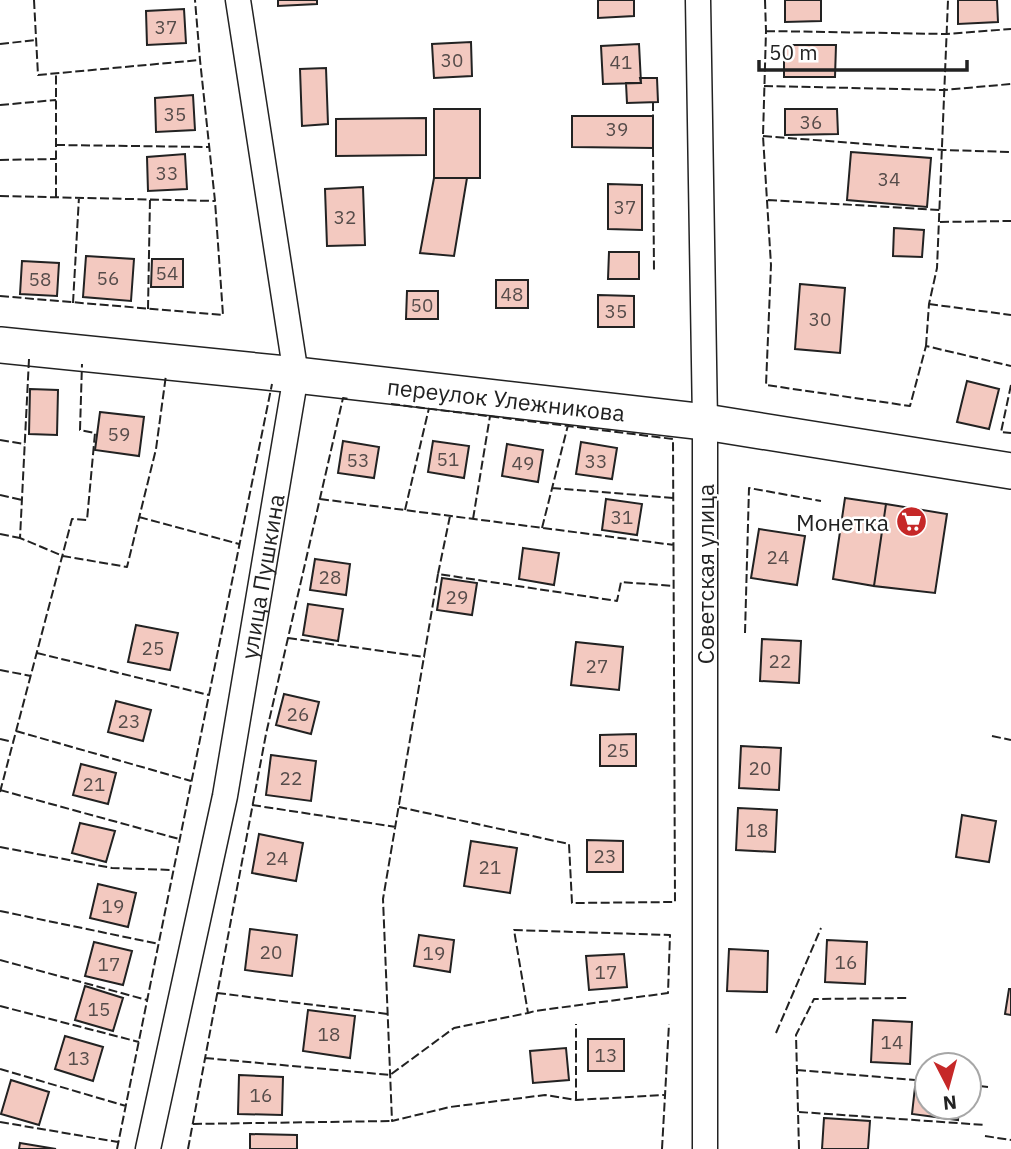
<svg xmlns="http://www.w3.org/2000/svg" width="1011" height="1149" font-family="'IBM Plex Sans',sans-serif">
<style>
.building{fill:#f3c9c0;stroke:#222;stroke-width:2}
.lines{fill:none;stroke-linecap:round;stroke-linejoin:round}
.minor-casing{stroke:#222;stroke-width:27}
.secondary-casing{stroke:#222;stroke-width:38}
.minor{stroke:#fff;stroke-width:24}
.secondary{stroke:#fff;stroke-width:35}
.fence{stroke:#222;stroke-width:2;stroke-dasharray:9 3.5;stroke-linecap:butt}
.labels{text-anchor:middle;dominant-baseline:central;stroke-width:5;stroke-linejoin:round;paint-order:stroke}
.number-label{font-size:19px;fill:#564c4a}
.street-label{font-size:23px;fill:#222;stroke:#fff}
.poi-label{font-size:23px;fill:#222;stroke:#fff;text-anchor:end}
</style>
<rect width="100%" height="100%" fill="#fff"/>
<path class="building" d="M278,0H317V4L278,6Z
M598,0H634V16L598,18Z
M785,0H821V21L785,22Z
M958,0H997L998,22L958,24Z
M184,9L186,43L147,45L146,11Z
M471,42L472,76L434,78L432,44Z
M639,44L641,83L603,84L601,46Z
M784,45H836L835,77H784Z
M326,68L328,124L302,126L300,69Z
M640,78H657L658,102L627,103L626,83H641Z
M193,95L195,130L156,132L155,98Z
M434,109H480V178H434Z
M785,109H837L838,134L785,135Z
M572,116H653V148L572,147Z
M426,118V155L336,156V119Z
M851,152L931,158L927,207L847,200Z
M185,154L187,189L148,191L147,157Z
M434,178H467L454,256L420,253Z
M608,184L642,185V230L608,229Z
M363,187L365,245L327,246L325,189Z
M894,228L924,230L922,257L893,256Z
M609,252H639V279H608Z
M86,256L134,259L131,301L83,297Z
M152,259H183V287H151Z
M22,261L59,263L57,296L20,294Z
M496,280H528V308H496Z
M800,284L845,288L840,353L795,349Z
M407,291H438V319H406Z
M598,295L634,296V327H598Z
M967,381L999,389L989,429L957,422Z
M30,389L58,390L57,435L29,434Z
M100,412L144,417L139,456L95,450Z
M343,441L379,447L374,478L338,473Z
M433,441L469,446L464,478L428,472Z
M581,442L617,448L612,479L576,474Z
M507,444L543,450L538,482L502,476Z
M845,498L886,504L874,586L833,579Z
M606,499L642,504L637,535L602,530Z
M886,504L947,514L935,593L874,586Z
M759,529L805,536L797,585L751,578Z
M523,548L559,553L554,585L519,579Z
M315,559L350,564L346,595L310,590Z
M442,578L477,583L472,615L437,610Z
M308,604L343,609L338,641L303,635Z
M136,625L178,633L170,670L128,662Z
M762,639L801,641L799,683L760,681Z
M576,642L623,647L619,690L571,685Z
M284,694L319,702L311,734L276,725Z
M116,701L151,710L143,741L108,732Z
M636,734V766H600V735Z
M741,746L781,748L779,790L739,788Z
M271,755L316,761L311,801L266,795Z
M81,764L116,773L108,804L73,795Z
M738,808L777,810L775,852L736,850Z
M962,815L996,821L989,862L956,857Z
M80,823L115,831L106,862L72,853Z
M259,834L303,843L296,881L252,873Z
M587,840L623,841V872H587Z
M471,841L517,848L510,893L464,886Z
M98,884L136,893L128,927L90,918Z
M250,929L297,935L292,976L245,970Z
M419,935L454,940L450,972L414,966Z
M827,940L867,942L865,984L825,982Z
M94,942L132,951L123,985L85,976Z
M729,949L768,951L767,992L727,991Z
M624,954L627,987L589,990L586,956Z
M85,986L123,998L113,1031L75,1020Z
M1009,989H1011V1015L1005,1014Z
M308,1010L355,1016L350,1058L303,1051Z
M873,1020L912,1022L910,1064L871,1062Z
M65,1036L103,1047L93,1081L55,1069Z
M588,1039H624V1071H588Z
M566,1048L569,1080L533,1083L530,1051Z
M239,1075L283,1077L282,1115L238,1114Z
M11,1080L49,1092L39,1125L1,1114Z
M915,1087L927,1088V1107H959L958,1120L912,1114Z
M824,1118L870,1121L868,1149H822Z
M250,1134L297,1135V1149H250Z
M20,1143L56,1149H19Z"/>
<g class="lines">
<defs>
<g id="minor">
<path d="M698,0L705,422V1149"/>
<path id="s1" d="M148,1149L225,796L296,375L238,0"/>
</g>
<g id="secondary">
<path id="s2" d="M0,345L296,375L705,422L1011,471"/>
</g>
</defs>
<use href="#minor" class="minor-casing"/>
<use href="#secondary" class="secondary-casing"/>
<use href="#minor" class="minor"/>
<use href="#secondary" class="secondary"/>
<path class="fence" d="M34,0L38,75L200,60
M765,0L766,31L763,136L771,265L766,385L910,406L926,346L1011,366
M766,31L947,34L1011,29
M0,44L36,40
M764,86L944,90L1011,84
M653,102V116
M0,105L56,100
M763,136L943,150L1011,152
M56,145L209,147
M653,148L654,271
M0,160L56,159
M0,196L215,201
M56,197V73
M768,200L940,210
M940,222L1011,221
M0,296L223,315L215,201L200,60L195,0
M73,303L79,197
M929,304L1011,315
M148,309L150,199
M926,346L929,304L937,268L948,0
M29,359L20,538L63,556L127,567L156,449L166,375
M1011,385L1001,432L1011,433
M391,404L673,439L675,902L572,903L569,844L399,807
M0,440L25,444
M552,488L674,498
M0,495L22,500
M320,499L674,545
M405,510L429,408
M450,516L438,574L617,601L621,582L674,586
M139,517L239,544
M473,519L490,416
M542,528L568,425
M0,534L20,538
M438,574L383,899L392,1121L450,1107L545,1095L576,1100L664,1095
M745,633L749,488L821,501
M288,638L425,657
M37,653L209,695
M0,670L31,676
M16,731L191,781
M992,736L1011,740
M0,739L13,742
M0,790L179,839
M0,792L72,519L87,520L95,433L80,430L82,364
M252,805L396,827
M0,847L112,868L173,870
M0,911L159,944
M0,960L147,1000
M217,993L388,1014
M0,1006L139,1042
M776,1033L821,928
M205,1058L390,1075L454,1028L528,1013L535,1011L668,993L670,935L514,930L528,1013
M0,1069L126,1106
M797,1070L927,1081
M969,1085L988,1087
M576,1100V1024
M799,1112L986,1125
M0,1122L118,1142
M193,1124L392,1121
M985,1136L1011,1140
M117,1149L272,384
M188,1149L266,734L343,398L350,399
M662,1149L669,1024
M799,1149L796,1035L814,999L907,998"/>
</g>
<defs>
<symbol id="supermarket-disc" viewBox="-11 -11 22 22"><circle r="9.5" fill="#c62828" stroke="#fff"/><path d="M-6-5.5h2.5l.6 2H6L4.5 2H-2.5L-4.4-4H-6ZM-1.5 3.2a1.3 1.3 0 1 0 .1 0ZM3 3.2a1.3 1.3 0 1 0 .1 0Z" fill="#fff"/></symbol>
</defs>
<g fill-rule="evenodd">
<use href="#supermarket-disc" x="894" y="504" width="35" height="35"/>
</g>
<g class="labels">
<g class="number-label">
<text x="166" y="27">37</text>
<text x="452" y="60">30</text>
<text x="621" y="62">41</text>
<text x="175" y="114">35</text>
<text x="811" y="122">36</text>
<text x="617" y="129">39</text>
<text x="167" y="173">33</text>
<text x="889" y="179">34</text>
<text x="625" y="207">37</text>
<text x="345" y="217">32</text>
<text x="167" y="273">54</text>
<text x="108" y="278">56</text>
<text x="40" y="279">58</text>
<text x="512" y="294">48</text>
<text x="422" y="305">50</text>
<text x="616" y="311">35</text>
<text x="820" y="319">30</text>
<text x="119" y="434">59</text>
<text x="448" y="459">51</text>
<text x="358" y="460">53</text>
<text x="596" y="461">33</text>
<text x="523" y="463">49</text>
<text x="622" y="517">31</text>
<text x="778" y="557">24</text>
<text x="330" y="577">28</text>
<text x="457" y="597">29</text>
<text x="153" y="648">25</text>
<text x="780" y="661">22</text>
<text x="597" y="666">27</text>
<text x="298" y="714">26</text>
<text x="129" y="721">23</text>
<text x="618" y="750">25</text>
<text x="760" y="768">20</text>
<text x="291" y="778">22</text>
<text x="94" y="784">21</text>
<text x="757" y="830">18</text>
<text x="605" y="856">23</text>
<text x="277" y="858">24</text>
<text x="490" y="867">21</text>
<text x="113" y="906">19</text>
<text x="271" y="952">20</text>
<text x="434" y="953">19</text>
<text x="846" y="962">16</text>
<text x="109" y="964">17</text>
<text x="606" y="972">17</text>
<text x="99" y="1009">15</text>
<text x="329" y="1034">18</text>
<text x="892" y="1042">14</text>
<text x="606" y="1055">13</text>
<text x="79" y="1058">13</text>
<text x="261" y="1095">16</text>
</g>
<g class="street-label">
<text stroke="none"><textPath href="#s2" startOffset="509">переулок Улежникова</textPath></text>
<text transform="translate(705 574) rotate(-90)">Советская улица</text>
<text stroke="none"><textPath href="#s1" startOffset="584">улица Пушкина</textPath></text>
</g>
<g class="poi-label">
<text x="889" y="522">Монетка</text>
</g>
</g>
<g transform="translate(948 1086) rotate(174)"><circle r="33" fill="#ffffff" stroke="#a7a7a7" stroke-width="2"/>
<path d="M0-5L12 26L0 18L-12 26Z" fill="#c62828"/>
<text y="-10" font-size="19" font-weight="bold" text-anchor="middle" fill="#222222">N</text>
</g>
<path d="M759 60v10h208v-10" fill="none" stroke="#222222" stroke-width="3.5"/>
<text x="769" y="60" font-size="21" fill="#222222" stroke="#ffffff" stroke-width="5" paint-order="stroke">50 m</text>
</svg>
